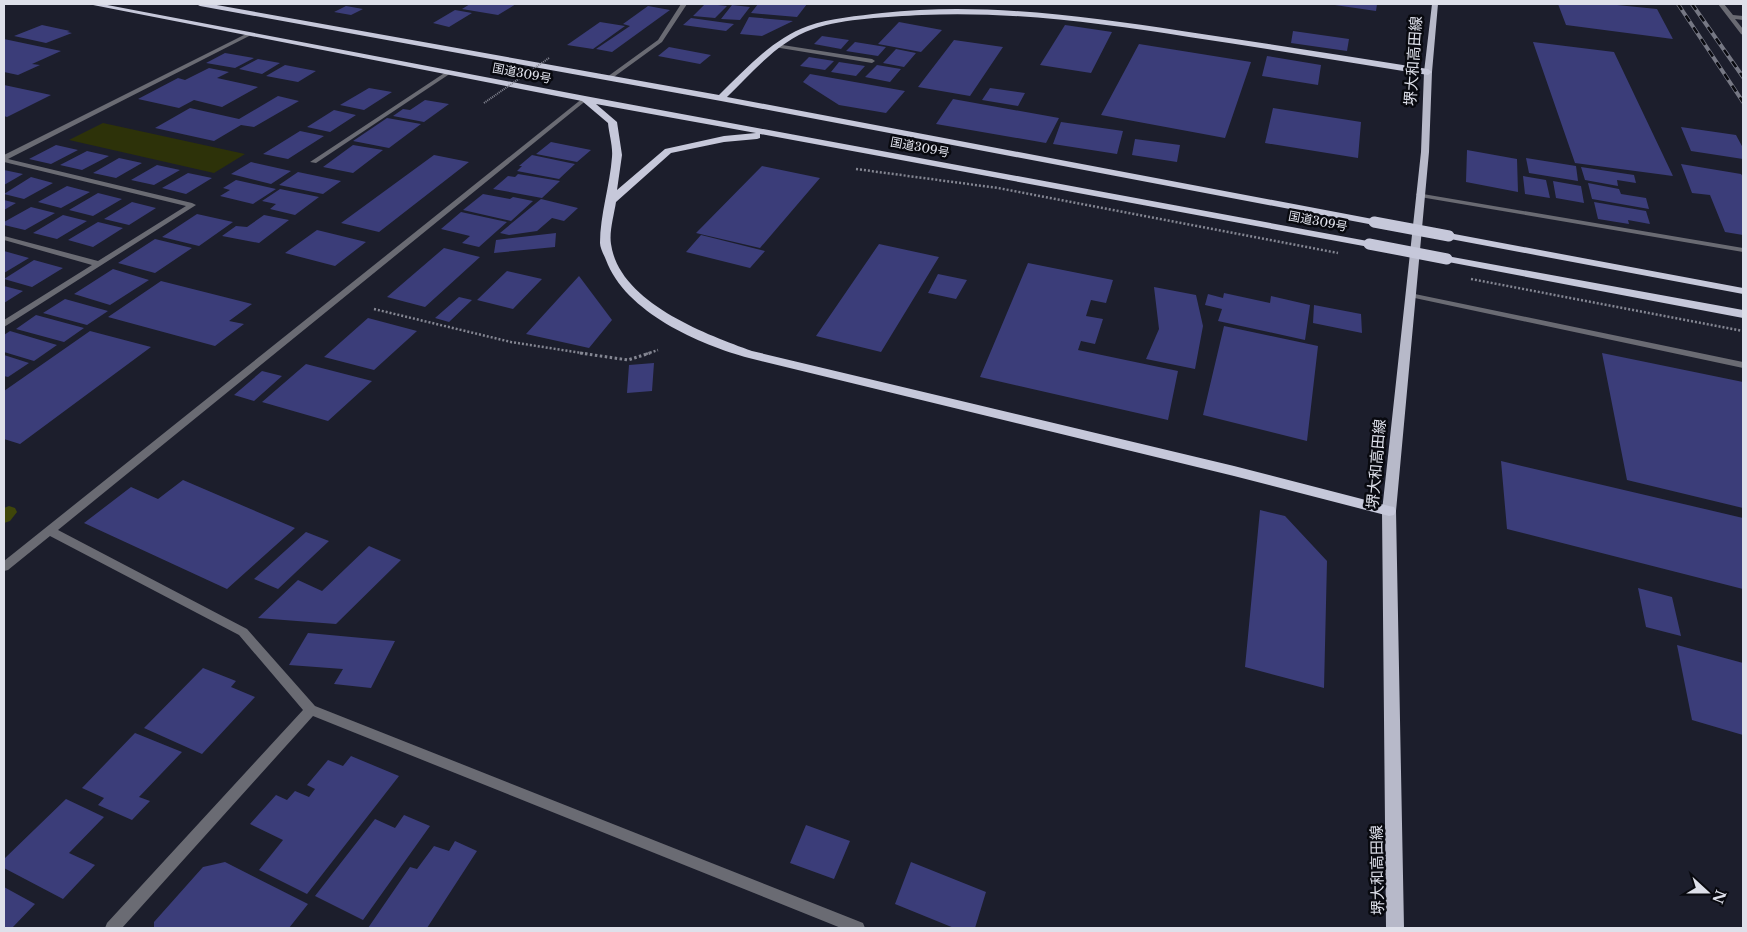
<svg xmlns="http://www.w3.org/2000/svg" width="1747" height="932" font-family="'Libre Baskerville','Noto Sans JP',serif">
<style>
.green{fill:#2d3209}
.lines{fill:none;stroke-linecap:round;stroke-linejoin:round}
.stream{fill:#3f460a;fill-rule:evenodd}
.building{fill:#3b3d79}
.path-far1{stroke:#848692;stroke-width:2.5;stroke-dasharray:2 2;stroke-linecap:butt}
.path{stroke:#848692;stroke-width:3;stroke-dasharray:2.5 2.5;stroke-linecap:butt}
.service{fill:#6a6b73;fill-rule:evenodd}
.minor{fill:#6a6b73;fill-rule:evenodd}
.primary{fill:#b7b9c9;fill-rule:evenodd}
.trunk{fill:#c6c8da;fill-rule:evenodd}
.rail-casing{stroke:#767884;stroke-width:4}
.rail{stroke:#08090f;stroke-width:2.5;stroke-dasharray:7;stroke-linecap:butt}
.path-bridge-far1{stroke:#848692;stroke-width:2;stroke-dasharray:1 1;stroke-linecap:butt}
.path-bridge{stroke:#848692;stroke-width:2.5;stroke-dasharray:2 2;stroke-linecap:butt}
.trunk-bridge{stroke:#c6c8da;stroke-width:11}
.labels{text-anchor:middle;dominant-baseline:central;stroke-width:5;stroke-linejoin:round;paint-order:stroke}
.far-street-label{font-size:12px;fill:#dee0ea;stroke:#08090f}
.street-label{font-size:15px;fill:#dee0ea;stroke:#08090f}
</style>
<rect width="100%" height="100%" fill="#1c1e2c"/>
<path class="green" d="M103,123L245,154L214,173L69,140Z"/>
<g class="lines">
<path class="stream" d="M9,506L15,508L17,512L10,521L4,523V508Z"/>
</g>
<path class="building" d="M470,4H516L498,15L462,9Z
M705,4H709L727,6L715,18L693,16Z
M758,4H807L797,17L751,13Z
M1328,4H1377L1376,11Z
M1558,4H1607L1657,9L1673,39L1566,25Z
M732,5L750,7L740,20L721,19Z
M346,6L363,9L351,15L334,12Z
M648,6L670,10L612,52L596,49L630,26L623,24Z
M455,10L472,13L449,27L433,23Z
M749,17L793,21L762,36L740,34Z
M691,18L734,24L726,31L683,25Z
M600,22L625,26L593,49L567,45Z
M899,22L942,30L921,52L878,44Z
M42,25L70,31L67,32L72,33L46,43L14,36Z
M1065,25L1112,32L1091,73L1040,65Z
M1293,31L1349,39L1347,51L1291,43Z
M822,36L849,40L841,49L814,44Z
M4,39L61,51L32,64L40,65L18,75L4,72Z
M954,40L1003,47L970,96L918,87Z
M855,42L886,47L878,56L846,51Z
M1533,42L1614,52L1673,176L1575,163Z
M1139,44L1251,62L1225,138L1101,115Z
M669,47L711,55L700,64L658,56Z
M896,49L916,53L904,67L883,63Z
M225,53L254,58L235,68L206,63Z
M1267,56L1321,65L1318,85L1262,76Z
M809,57L834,61L825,70L800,66Z
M258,59L280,63L262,74L239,69Z
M839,62L865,66L856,76L831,72Z
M285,65L316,71L298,82L266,76Z
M877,65L901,69L890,82L865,77Z
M209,68L229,72L217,78L258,87L222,107L194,100L179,108L138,99L178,78L185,80Z
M810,74L905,91L886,113L839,105L803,82Z
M4,85L51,95L7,117L4,116Z
M369,88L392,92L364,110L340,105Z
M990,88L1025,93L1018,106L982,100Z
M278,96L299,101L254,127L241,125L214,141L155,128L190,108L239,119Z
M953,99L1059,118L1046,143L936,124Z
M425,100L449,104L424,122L393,116L403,109L410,110Z
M1273,108L1361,122L1358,158L1265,143Z
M334,110L356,115L330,132L307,127Z
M387,118L421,124L389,148L353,141Z
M1061,122L1123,131L1117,154L1053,144Z
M1681,127L1736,135L1743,148V159L1691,151Z
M300,131L324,136L288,159L263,154Z
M1135,139L1180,145L1177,162L1132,155Z
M551,142L591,150L577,162L536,154Z
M56,145L78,150L51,164L29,159Z
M353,145L383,150L353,173L323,167Z
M1467,150L1517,159L1518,192L1466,182Z
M87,151L109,156L82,170L60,165Z
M434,155L469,162L379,232L341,223Z
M532,155L575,164L559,179L517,171L522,166H519Z
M119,158L142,163L116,178L93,173Z
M1526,158L1576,166L1578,181L1529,173Z
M251,162L291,171L271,184L231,174Z
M1681,164L1741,174L1743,177V235L1725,232L1710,195L1692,193Z
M157,165L180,170L154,185L131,180Z
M762,166L820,178L760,248L696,233Z
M1581,167L1634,175L1636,183L1617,180L1618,186L1585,180Z
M4,170L23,174L4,185Z
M298,172L341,181L323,194L279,185Z
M188,173L212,178L186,194L162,188Z
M518,174L560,181L542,198L493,189L508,176L515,177Z
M1523,176L1546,180L1550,198L1525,194Z
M31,177L53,183L24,199L4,194Z
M236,180L276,189L253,204L220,196L230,190L223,188Z
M1553,181L1581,186L1584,203L1556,198Z
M1588,183L1619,189L1621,194L1646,198L1649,209L1592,199Z
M67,186L90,192L61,208L38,202Z
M280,189L319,197L295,215L270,209L276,204L262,201Z
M98,193L122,199L93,216L69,210Z
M483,194L510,199L513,197L533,201L511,221L463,210Z
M541,199L578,208L564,221L552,218L537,231L509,235L500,233Z
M4,200L16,203L4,210Z
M132,202L156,208L129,225L104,219Z
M1594,202L1646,211L1650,224L1628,220L1629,224L1598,219Z
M31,207L55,213L25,230L4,225V222Z
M461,212L507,222L479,247L462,243L470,236L441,229Z
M197,214L233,222L199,246L162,237Z
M63,215L87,221L57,239L33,233Z
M264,215L289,220L259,243L222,236L236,226L247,227Z
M98,222L123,228L93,247L68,240Z
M317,230L366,242L335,266L285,253Z
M556,233L555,247L494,253L496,240Z
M701,235L765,251L750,268L686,252Z
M155,239L192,248L155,273L118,263Z
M879,244L939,257L881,352L816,336Z
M444,248L480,257L425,307L387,297Z
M4,251L29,258L4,273Z
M34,260L63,268L32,287L4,279Z
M1028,263L1113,280L1106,303L1091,300L1086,316L1103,319L1095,344L1081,341L1078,350L1178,371L1168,420L980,377Z
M113,269L149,280L110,305L74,294Z
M507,271L542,279L513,309L477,300Z
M938,274L967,280L956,299L928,293Z
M579,276L612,320L589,348L526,334Z
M161,281L252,304L229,321L244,324L215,346L108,317Z
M4,286L23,291L4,303Z
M1154,287L1196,295L1203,326L1195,369L1146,359L1159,329Z
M1224,293L1270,303L1271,296L1310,305L1305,340L1218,321L1222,309L1205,305L1208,294L1223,298Z
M459,297L472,300L449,322L435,318Z
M65,299L108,311L87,325L43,313Z
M1314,305L1361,314L1362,333L1313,323Z
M36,315L84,328L64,342L16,329Z
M368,318L417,331L374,370L324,357Z
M1224,326L1318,346L1307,441L1203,415Z
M10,331L57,345L34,361L4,352V335Z
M90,331L151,347L20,444L4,439V391Z
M1602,353L1743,382V508L1627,480Z
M4,355L29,363L8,377L4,376Z
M654,363L652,391L627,393L629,365Z
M306,364L372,381L328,421L262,402Z
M262,371L282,376L254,401L234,395Z
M1501,461L1743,518V589L1507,529Z
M183,480L295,528L227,589L84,523L131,487L158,499Z
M1260,510L1285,516L1327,561L1324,688L1245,667Z
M306,532L329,541L278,589L254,579Z
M369,546L401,560L336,624L258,618L298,580L322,591Z
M1638,588L1672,597L1681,636L1646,627Z
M308,633L395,641L371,688L334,684L343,669L289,665Z
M1677,645L1743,663V735L1692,720Z
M203,668L236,681L231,687L255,697L202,754L144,728Z
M135,733L182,752L139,797L150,801L132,820L98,805L104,798L82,788Z
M351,756L399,776L307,894L259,870L283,840L250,824L276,795L287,800L295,791L309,797L315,789L307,785L328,760L343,766Z
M66,799L104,817L69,853L95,865L63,899L4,868V859Z
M404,815L430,826L363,920L315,896L375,819L395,828Z
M806,825L850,841L834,879L790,863Z
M455,841L477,851L427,928H368L410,867L417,869L434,846L449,851Z
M225,862L308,904L289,928H154V922L203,867Z
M911,862L986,892L975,928H954L895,904Z
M4,887L35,904L12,928H4Z"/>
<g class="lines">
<path class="path-far1" d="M374,309L511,342L588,354
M646,354L658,350"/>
<path class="path" d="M580,353L628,360L650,353"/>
<path class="service" d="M776,44L872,59L875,61L872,63L774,47L773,46Z"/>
<path class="minor" d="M681,4H687L662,42L611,79H607V77L658,40Z
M1718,4H1724L1733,15L1743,16V20L1735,19L1743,29V35L1741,34Z
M248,33L253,34L8,159L192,203L196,205L4,327V320L92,265L4,240V236L98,261L186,206L4,162V155Z
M446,72L451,73L316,163L310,162Z
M583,98L588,99L58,530L247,629L315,706L858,921L863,923L865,928H841L313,716L122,928H105L107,923L303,710L239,635L50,536L8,570L4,571V561Z
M1417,193L1743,248V252L1420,197L1416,195Z
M1407,293H1410L1743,362V368L1410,297L1406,295Z"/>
<path class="primary" d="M1432,4H1438L1432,72L1429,152L1396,511L1404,928H1386L1382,511L1421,152L1424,72Z"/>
<path class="trunk" d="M88,4H102L585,96L1373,242L1374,244L1369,247L760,134V138L757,139L724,142L671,153L616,202C614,215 609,232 611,244C619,302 705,334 752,351L1234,466L1389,506L1394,507L1396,511L1394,515L1389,516L1234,476L749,358C700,345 625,312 606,260C604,255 600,248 600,243C600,215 610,185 612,157C613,146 609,134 608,123L582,101ZM596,104L756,133L724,136L665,149L617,190L622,155L617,122Z
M196,4H211L719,95C746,69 772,39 808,26C830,18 858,16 882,13C982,2 1083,16 1182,31C1264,43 1346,56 1428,69L1432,72L1428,75C1348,62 1269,49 1189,37C1100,23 1011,11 922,15C888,17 845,18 813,29C778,41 753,72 727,97L1378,220L1379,222L1378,224L1374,225L721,101L200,6Z
M1449,233L1743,288V294L1445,238L1444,236L1445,234Z
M1447,256L1743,310V318L1443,261L1442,259Z"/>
<defs>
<path id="rail" d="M1678,4L1743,102
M1692,4L1743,77"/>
</defs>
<use href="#rail" class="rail-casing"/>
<use href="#rail" class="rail"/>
<path class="path-bridge-far1" d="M484,103L549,58"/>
<path class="path-bridge" d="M856,169L998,188L1338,253
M1471,279L1743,331"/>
<path class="trunk-bridge" d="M1374,222L1449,236
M1369,244L1447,259"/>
</g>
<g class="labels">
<g class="far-street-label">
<text transform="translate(522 73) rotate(11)">国道309号</text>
<text transform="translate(920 147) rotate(11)">国道309号</text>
<text transform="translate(1318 221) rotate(11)">国道309号</text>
</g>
<g class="street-label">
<text transform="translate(1413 61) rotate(-86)">堺大和高田線</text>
<text transform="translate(1376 464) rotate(-85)">堺大和高田線</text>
<text transform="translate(1377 870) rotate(-91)">堺大和高田線</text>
</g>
</g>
<rect width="1747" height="932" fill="none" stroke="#dee0ea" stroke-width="10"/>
<g transform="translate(1707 892) rotate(111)" stroke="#08090f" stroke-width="4" paint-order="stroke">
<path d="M0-4L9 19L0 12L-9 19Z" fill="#dee0ea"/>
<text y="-8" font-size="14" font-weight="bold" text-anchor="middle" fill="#dee0ea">N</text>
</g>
</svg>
